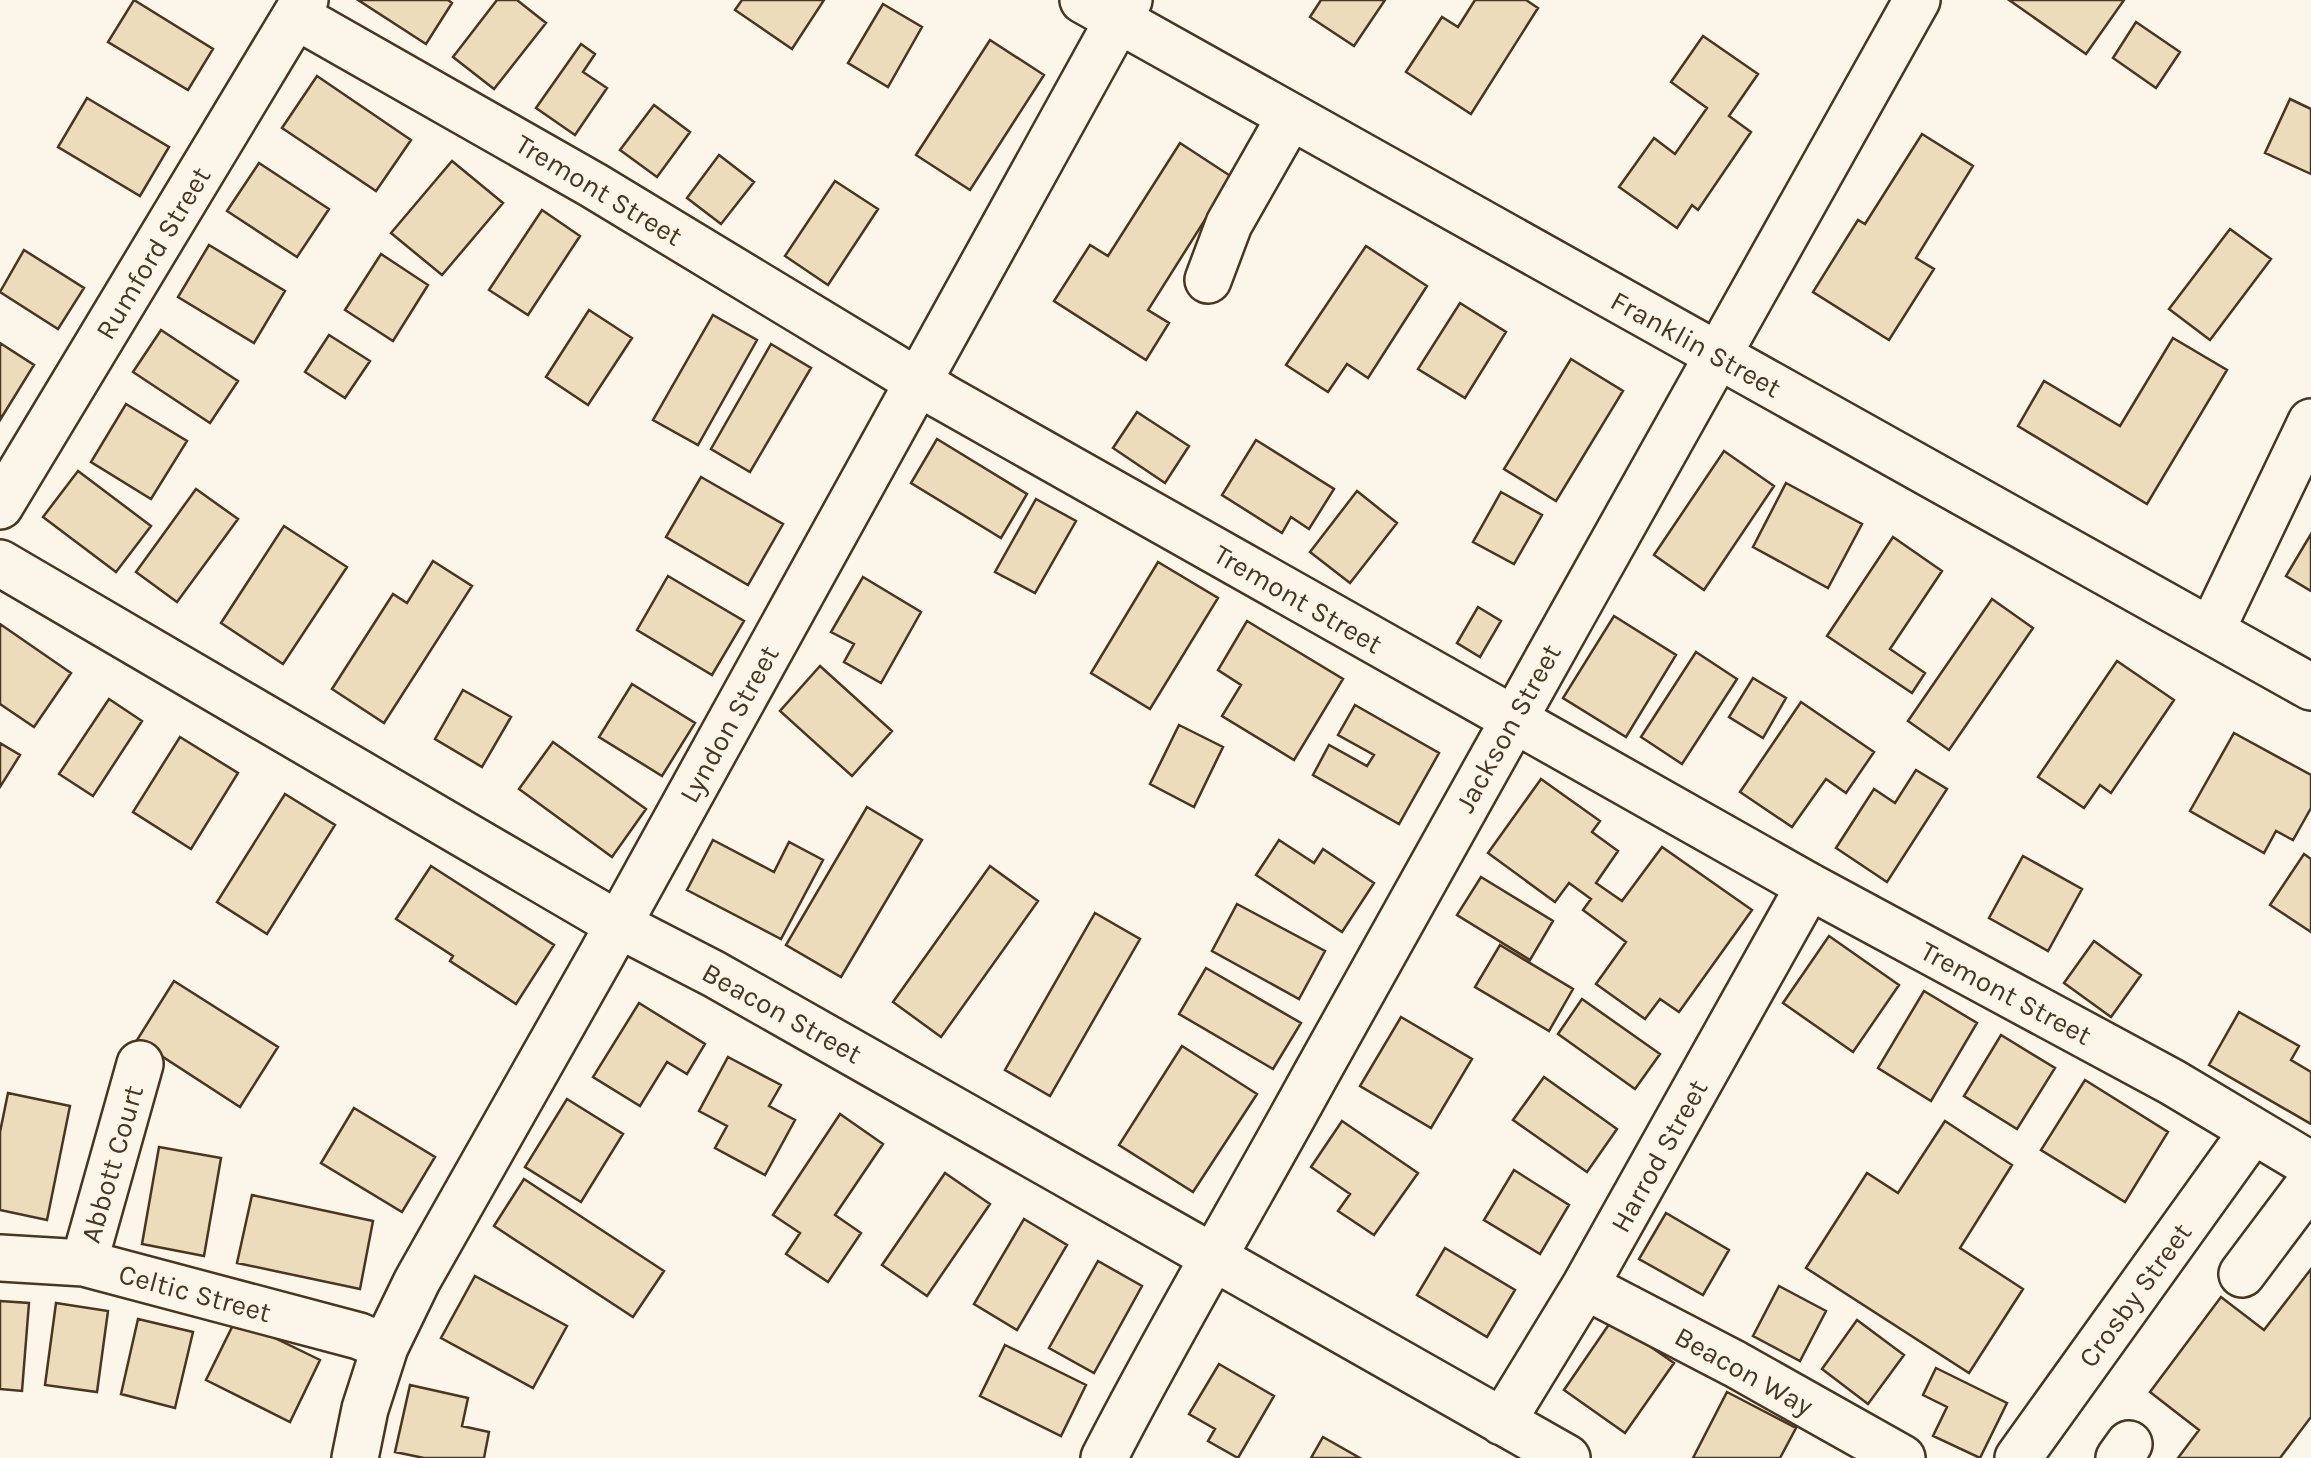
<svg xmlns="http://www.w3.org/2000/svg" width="2311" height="1458" font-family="Karla,sans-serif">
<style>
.building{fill:#ecdcbc;stroke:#4a3520;stroke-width:2.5}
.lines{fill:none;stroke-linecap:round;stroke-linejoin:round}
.minor-casing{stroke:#4a3520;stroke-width:50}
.minor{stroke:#fbf6e9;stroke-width:45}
.labels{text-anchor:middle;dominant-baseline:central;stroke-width:8;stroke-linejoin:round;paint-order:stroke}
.street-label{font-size:28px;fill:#4a3520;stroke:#fbf6e9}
</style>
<rect width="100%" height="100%" fill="#fbf6e9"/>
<path class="building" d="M134,0L213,49L188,90L108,42Z
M358,0H448L452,3L426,44Z
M497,0H517L546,23L494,89L453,57Z
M742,0H824L792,49L735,10Z
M1321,0H1385L1354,46L1310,17Z
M1475,0H1526L1538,8L1471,114L1406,72L1442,17L1458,27Z
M2009,0H2124L2086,54Z
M883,4L922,27L888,87L848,63Z
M2136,22L2180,52L2156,88L2113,58Z
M1703,36L1758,74L1729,116L1751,132L1698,210L1692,205L1677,228L1619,187L1654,138L1675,154L1707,108L1671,82Z
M990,40L1044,75L970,190L916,155Z
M581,44L595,54L583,72L607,88L575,135L536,108Z
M317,76L411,140L376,191L282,128Z
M87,98L169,147L140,196L58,147Z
M2290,99L2311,109V174L2265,153Z
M654,105L690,132L657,177L620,150Z
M1922,134L1973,166L1916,258L1934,269L1889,340L1813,292L1858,220L1865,224Z
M1180,143L1232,177L1148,310L1169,323L1146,360L1054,301L1090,245L1108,256Z
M719,155L754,182L721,224L687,198Z
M452,161L503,203L442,275L391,233Z
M259,163L329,209L297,257L227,211Z
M835,181L878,209L828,285L785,256Z
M542,210L580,236L528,315L489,290Z
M2230,229L2271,259L2210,340L2169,309Z
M209,245L285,291L254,343L178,297Z
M1366,246L1427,286L1368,378L1347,364L1328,392L1286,365Z
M24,250L84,288L58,329L0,292Z
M381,254L428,285L393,341L345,310Z
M1460,303L1506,332L1465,398L1418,369Z
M589,310L632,338L588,405L546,377Z
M713,315L757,340L698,445L653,420Z
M161,330L238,381L210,423L133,372Z
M329,335L370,361L345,398L305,372Z
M2173,338L2227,370L2147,504L2018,426L2044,381L2120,426Z
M0,343L34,365L0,420Z
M771,344L811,368L750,472L711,449Z
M1571,359L1623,391L1556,501L1504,469Z
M126,404L187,441L151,499L91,462Z
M1137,412L1189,446L1165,483L1113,448Z
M937,439L1027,494L1001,538L911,483Z
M1256,440L1334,489L1309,529L1291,517L1282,533L1222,495Z
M1724,451L1774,486L1704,590L1654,555Z
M78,471L151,526L116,572L43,517Z
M701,477L783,524L748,585L666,537Z
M1786,483L1862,524L1828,588L1753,547Z
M196,489L238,519L177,602L136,572Z
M1357,491L1397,523L1350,583L1310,552Z
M1501,492L1542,515L1514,564L1473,542Z
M1036,499L1076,521L1035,593L995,572Z
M284,526L347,567L283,664L221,623Z
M2311,534V591L2286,576Z
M1893,537L1942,571L1890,649L1925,673L1912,693L1827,636Z
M433,561L472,586L384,723L332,689L393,594L407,603Z
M1158,562L1218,598L1150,709L1091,673Z
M668,576L744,621L712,675L637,630Z
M863,577L921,612L881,683L844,662L854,644L831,632Z
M1992,599L2033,628L1949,750L1908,721Z
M1478,607L1501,621L1480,657L1457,643Z
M1614,616L1676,655L1626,737L1563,698Z
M1247,621L1343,679L1294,760L1222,716L1241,685L1218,670Z
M0,624L71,673L34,727L0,704Z
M1696,652L1737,679L1682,764L1641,737Z
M2117,661L2174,700L2111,793L2100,785L2084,808L2038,777Z
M820,666L892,731L852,776L780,711Z
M1753,678L1786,698L1763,738L1729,717Z
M632,684L695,723L662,776L599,737Z
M463,690L511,717L482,767L435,739Z
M109,699L142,721L93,796L59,774Z
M1801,702L1874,752L1846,793L1826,779L1792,827L1740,792Z
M1355,705L1439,753L1399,824L1313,775L1329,745L1367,766L1374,755L1338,735Z
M1179,725L1223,747L1194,807L1150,784Z
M2234,733L2311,775V808L2293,840L2276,831L2264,853L2190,811Z
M180,737L238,773L191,849L133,812Z
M553,742L646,809L612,857L519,789Z
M0,743L20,755L0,787Z
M1916,770L1947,789L1887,882L1836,848L1874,789L1895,803Z
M1541,779L1600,821L1592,832L1618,851L1596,883L1622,901L1662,847L1752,910L1679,1012L1660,999L1645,1019L1596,984L1626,942L1583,910L1591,899L1569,883L1555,902L1488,853Z
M285,794L335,825L267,934L217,902Z
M867,807L922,840L841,977L786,945Z
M713,840L774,872L789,842L823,860L781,939L687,890Z
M1279,840L1314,863L1323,849L1374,883L1342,932L1256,875Z
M2304,854L2311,859V932L2270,905Z
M2023,856L2082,889L2048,951L1989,918Z
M431,866L554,945L516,1004L450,961L453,956L396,919Z
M990,866L1038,901L941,1037L893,1002Z
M1481,877L1553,921L1530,960L1457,915Z
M1237,904L1325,951L1299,999L1212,951Z
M1095,913L1140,939L1050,1096L1005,1070Z
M1829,936L1899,985L1853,1052L1783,1003Z
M2094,941L2141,975L2111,1017L2064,983Z
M1500,945L1573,989L1549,1031L1475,987Z
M1206,968L1301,1023L1273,1069L1179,1014Z
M174,981L278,1047L240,1107L137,1040Z
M1924,991L1977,1023L1931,1101L1878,1068Z
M1582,999L1660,1054L1635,1089L1558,1034Z
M639,1003L705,1044L687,1074L667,1062L640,1106L593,1077Z
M2239,1012L2299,1046L2291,1060L2311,1072V1124L2209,1065Z
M1401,1017L1472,1059L1431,1128L1360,1086Z
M2001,1035L2055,1068L2017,1129L1964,1096Z
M1182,1046L1257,1094L1193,1192L1119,1145Z
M728,1057L781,1085L769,1106L795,1120L765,1175L715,1148L727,1126L699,1111Z
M1544,1077L1617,1129L1587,1172L1513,1120Z
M2085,1080L2168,1132L2125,1202L2041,1150Z
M8,1093L70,1106L47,1220L0,1210V1132Z
M567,1099L623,1134L581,1202L525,1167Z
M354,1108L435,1157L402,1212L321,1163Z
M840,1114L883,1144L835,1215L861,1233L828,1282L786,1254L800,1233L773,1215Z
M1342,1121L1418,1173L1374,1235L1338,1211L1350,1194L1311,1167Z
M1945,1121L2012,1165L1960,1248L2023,1289L1969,1373L1806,1268L1867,1173L1898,1193Z
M159,1147L221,1158L204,1256L142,1244Z
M1514,1170L1569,1205L1540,1254L1484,1220Z
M945,1173L990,1204L927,1296L882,1265Z
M524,1179L664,1271L633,1317L494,1226Z
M252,1195L373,1221L360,1289L237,1263Z
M1666,1213L1729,1250L1703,1295L1639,1259Z
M1024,1219L1067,1245L1017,1330L974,1304Z
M1445,1248L1515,1290L1487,1337L1417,1295Z
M1098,1261L1142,1286L1094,1373L1049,1348Z
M2311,1269V1417L2280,1458H2178L2199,1430L2150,1392L2221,1297L2264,1330Z
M475,1276L567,1326L533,1388L441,1338Z
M1779,1286L1826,1311L1800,1361L1753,1336Z
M0,1301L29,1303L22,1391L0,1389Z
M56,1303L108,1311L97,1392L45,1385Z
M138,1319L193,1332L175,1408L121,1394Z
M236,1319L320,1360L290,1422L206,1380Z
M1612,1320L1674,1363L1625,1433L1564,1390Z
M1857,1320L1904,1355L1868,1404L1822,1369Z
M1005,1345L1086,1385L1061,1436L980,1396Z
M1219,1364L1274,1396L1238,1458L1208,1441L1215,1429L1189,1414Z
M1936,1368L2007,1403L1980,1458L1933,1436L1947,1407L1923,1395Z
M410,1385L468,1398L462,1426L489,1432L484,1458H424L395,1452Z
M1727,1392L1796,1428L1780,1458H1693Z
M1323,1437L1360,1458H1311Z"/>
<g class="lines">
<defs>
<path id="minor" d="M1083,0L2311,687
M296,16L593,185L943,397L1809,886L2172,1082L2311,1165
M1208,280L1229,224L1290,117
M0,506L305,0
M0,563L619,925L714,974L1567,1458
M2211,631L2311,422
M0,1258L84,1263L359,1336L385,1347
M84,1263L140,1064
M2242,1274L2311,1182
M1585,1286L1735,1364L1902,1458
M1502,1422L1585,1286L1809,886
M355,1458L365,1409L385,1347L417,1281L601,956L1129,0
M1104,1458C1170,1329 1245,1204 1315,1076C1514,716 1717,360 1917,0
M2018,1458L2252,1132
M2119,1458L2129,1444"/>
</defs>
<use href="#minor" class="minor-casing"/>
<use href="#minor" class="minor"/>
</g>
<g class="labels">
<g class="street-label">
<text transform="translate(599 190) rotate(31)">Tremont Street</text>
<text transform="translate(153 253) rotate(-59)">Rumford Street</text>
<text transform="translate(1696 344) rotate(29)">Franklin Street</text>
<text transform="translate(1298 599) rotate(30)">Tremont Street</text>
<text transform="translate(729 724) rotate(-61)">Lyndon Street</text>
<text transform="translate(1508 728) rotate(-61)">Jackson Street</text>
<text transform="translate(2006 993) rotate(28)">Tremont Street</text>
<text transform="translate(782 1013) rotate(29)">Beacon Street</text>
<text transform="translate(1659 1156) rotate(-61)">Harrod Street</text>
<text transform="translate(112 1164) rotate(-74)">Abbott Court</text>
<text transform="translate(195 1293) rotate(15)">Celtic Street</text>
<text transform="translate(2135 1295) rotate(-54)">Crosby Street</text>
<text transform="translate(1744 1371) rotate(29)">Beacon Way</text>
</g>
</g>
</svg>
